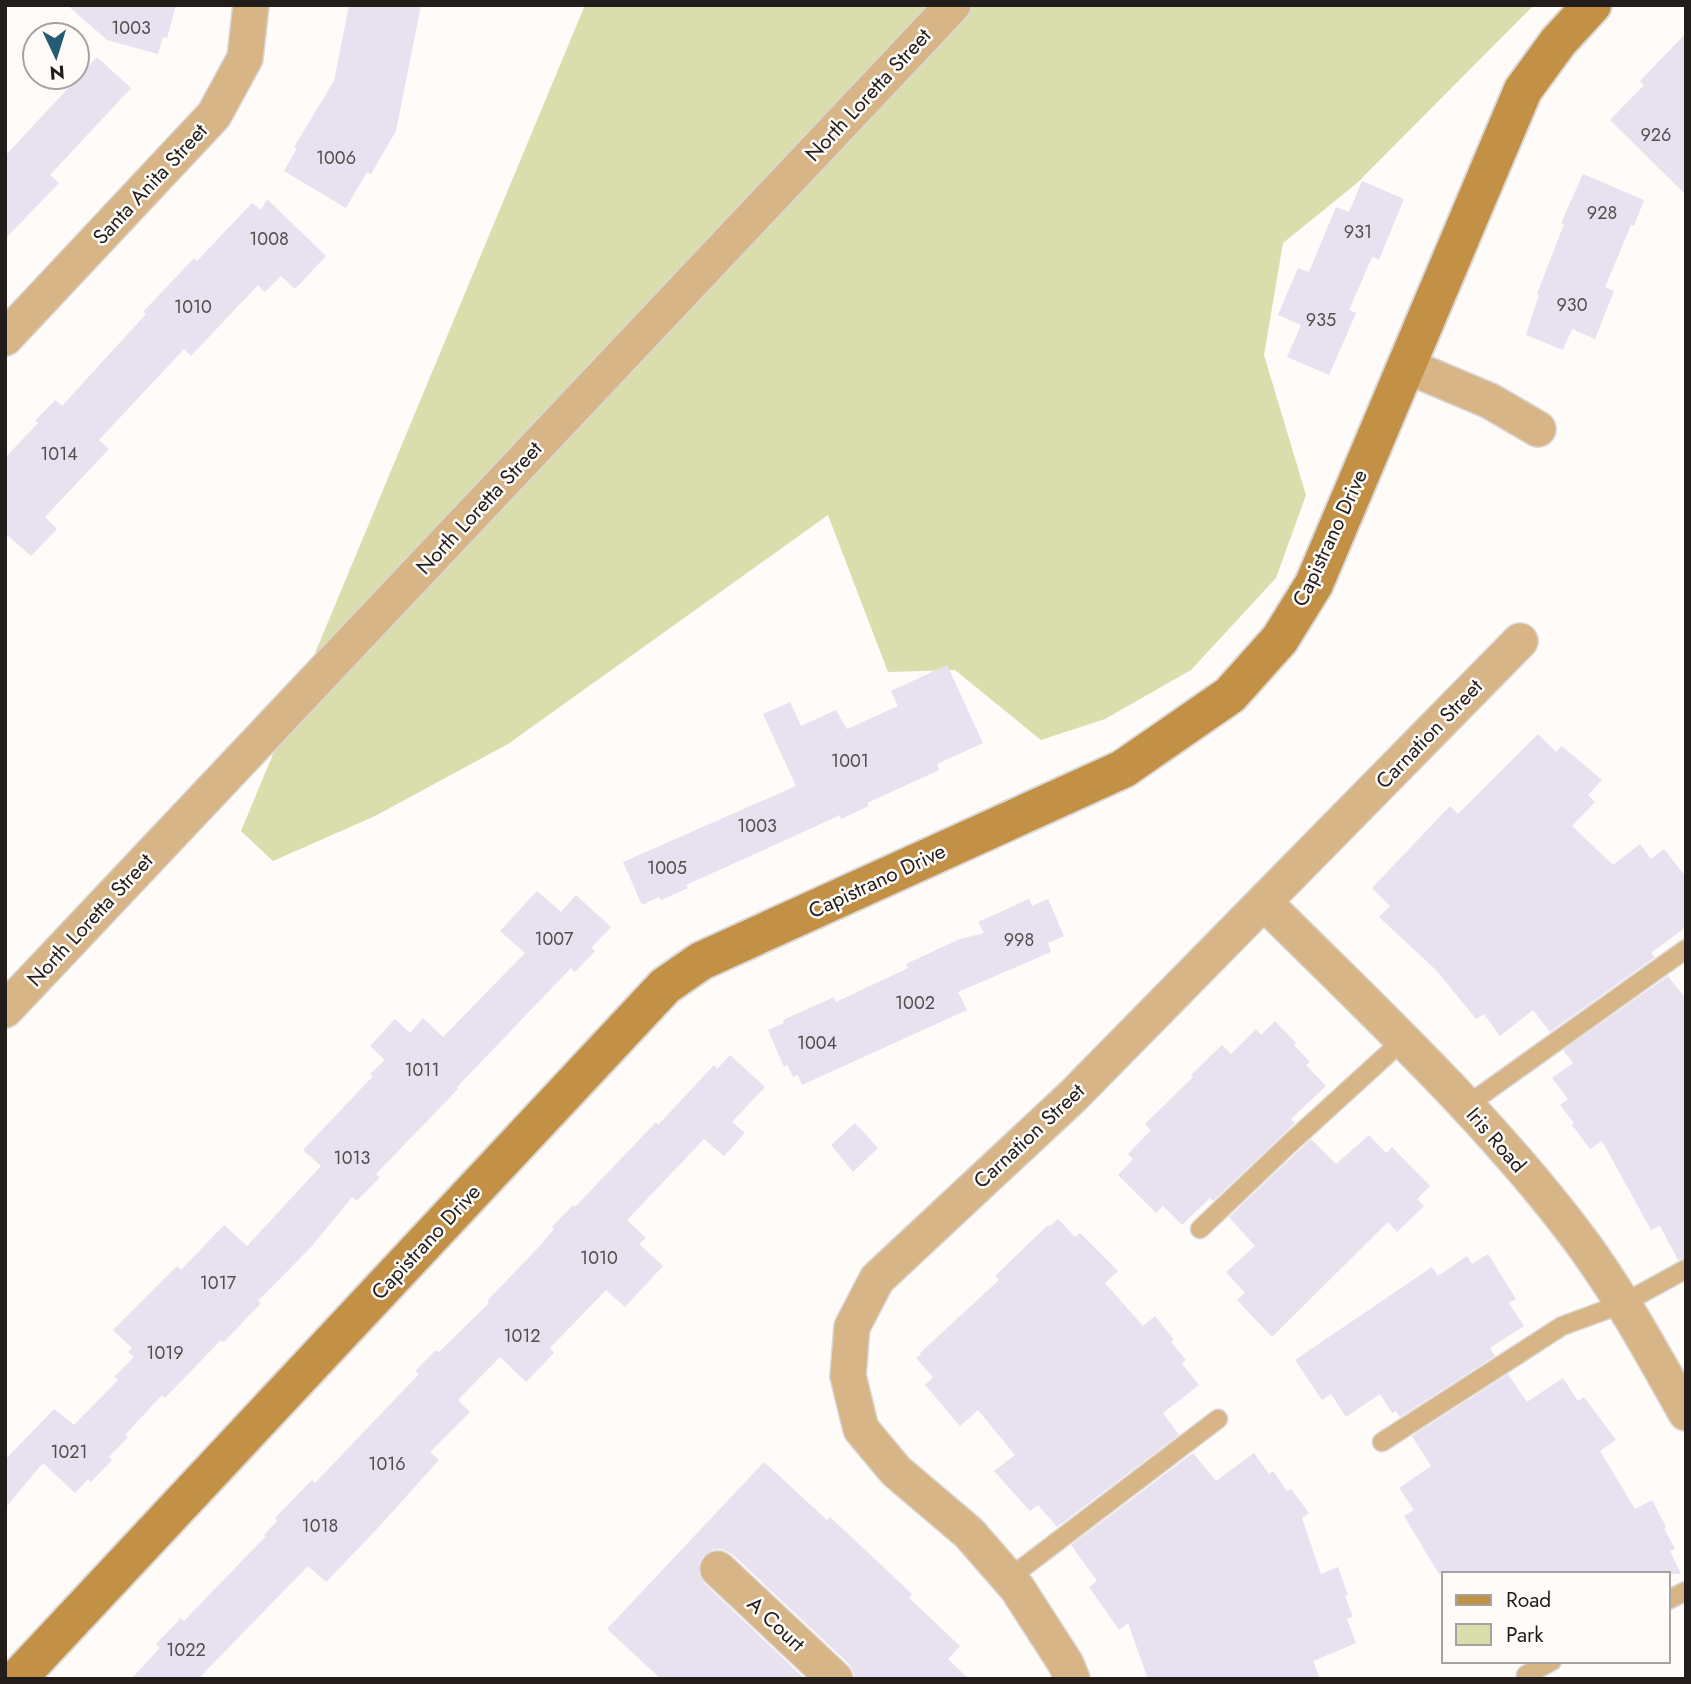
<svg xmlns="http://www.w3.org/2000/svg" width="1691" height="1684" font-family="Jost,sans-serif">
<style>
.green{fill:#d9deac}
.building{fill:#e8e1ef}
.lines{fill:none;stroke-linecap:round;stroke-linejoin:round}
.lane-casing{stroke:#dbd7d5;stroke-width:21}
.street-casing{stroke:#dbd7d5;stroke-width:38}
.secondary-casing{stroke:#dbd7d5;stroke-width:42}
.lane{stroke:#d7b586;stroke-width:18}
.street{stroke:#d7b586;stroke-width:35}
.secondary{stroke:#c39146;stroke-width:38}
.labels{text-anchor:middle;dominant-baseline:central;stroke-width:5;stroke-linejoin:round;paint-order:stroke}
.number-label{font-size:18px;fill:#544e4f}
.street-label{font-size:21px;fill:#221d1a;stroke:#fefbf9}
</style>
<rect width="100%" height="100%" fill="#fefbf9"/>
<path class="green" d="M585,5H1534L1357,183L1283,243L1264,355L1306,495L1276,578L1191,670L1105,719L1041,740L955,670L888,672L828,515L508,744L375,816L273,861L241,831Z"/>
<path class="building" d="M67,5H176L167,38L163,37L158,54L107,40Z
M349,5H421L396,131L371,174L367,172L346,208L284,171L297,148L294,147L334,81Z
M1686,33V195L1610,120L1644,85L1640,81Z
M97,57L131,88L50,175L59,183L5,239V156Z
M1583,174L1644,200L1634,226L1631,225L1605,287L1614,291L1595,339L1572,329L1563,350L1526,335L1539,295L1537,294L1564,224L1561,223Z
M1362,181L1404,199L1379,260L1372,257L1349,310L1356,313L1329,375L1287,357L1301,325L1278,315L1298,268L1309,272L1336,207L1349,212Z
M267,199L326,256L295,289L281,276L265,292L258,285L191,356L184,349L99,440L109,449L45,517L57,529L31,556L5,533V458L38,423L35,421L55,400L62,406L146,314L143,312L194,258L197,261L252,203L261,210Z
M947,665L983,743L937,764L939,770L867,803L869,806L841,819L840,815L759,852L686,885L688,888L661,900L659,897L642,905L623,862L796,786L763,714L790,702L801,726L836,710L847,729L898,706L891,691Z
M1538,734L1556,752L1562,746L1602,780L1588,795L1595,802L1572,826L1613,865L1640,844L1651,859L1664,849L1686,877V927L1651,953L1655,957L1550,1032L1533,1010L1500,1036L1484,1014L1476,1019L1437,971L1379,917L1390,906L1372,888L1450,806L1458,814Z
M537,891L561,912L576,895L611,927L591,948L595,951L575,972L571,968L457,1087L458,1089L376,1174L380,1177L357,1201L352,1197L312,1246L258,1301L261,1303L224,1342L221,1340L165,1398L162,1395L125,1435L128,1437L109,1457L112,1460L91,1482L88,1479L75,1493L43,1463L5,1508V1460L54,1409L74,1425L118,1380L114,1377L134,1357L128,1352L132,1348L113,1330L177,1266L181,1270L224,1225L247,1246L321,1166L303,1150L373,1076L370,1074L385,1060L370,1046L395,1019L410,1033L423,1018L443,1037L525,953L500,931Z
M1029,899L1032,906L1048,899L1064,936L1048,943L1051,952L958,992L967,1010L802,1085L798,1075L793,1077L787,1064L784,1067L768,1030L784,1023L783,1020L834,997L836,1002L908,968L906,964L960,939L984,933L978,922Z
M1668,976L1686,999V1258L1678,1260L1660,1226L1651,1230L1602,1141L1590,1149L1572,1125L1574,1123L1560,1105L1568,1099L1552,1078L1573,1063L1563,1050Z
M1275,1021L1296,1043L1294,1045L1310,1062L1306,1065L1326,1086L1291,1119L1295,1123L1213,1201L1210,1198L1182,1225L1163,1206L1156,1213L1118,1175L1133,1159L1128,1154L1151,1130L1145,1124L1193,1077L1191,1075L1222,1045L1231,1054L1256,1029L1261,1035Z
M730,1055L765,1087L732,1122L745,1133L724,1156L704,1139L627,1220L646,1238L639,1244L663,1266L625,1307L606,1290L550,1348L554,1353L526,1382L500,1357L458,1400L470,1412L430,1452L439,1460L376,1530L326,1582L308,1566L198,1679H131L160,1648L156,1644L181,1618L184,1621L266,1536L264,1535L277,1521L275,1518L312,1480L315,1483L419,1374L415,1371L436,1350L439,1352L489,1303L487,1301L536,1250L554,1229L552,1227L573,1205L575,1207L656,1122L658,1125L714,1065L717,1069Z
M855,1123L878,1148L853,1172L831,1145Z
M1369,1135L1386,1153L1392,1147L1430,1186L1417,1199L1424,1206L1397,1232L1388,1222L1272,1337L1237,1300L1245,1293L1226,1272L1255,1246L1229,1217L1311,1139L1336,1164Z
M1058,1219L1075,1237L1080,1233L1118,1271L1105,1283L1143,1326L1155,1316L1174,1340L1171,1342L1186,1360L1182,1364L1199,1385L1163,1413L1179,1435L1057,1527L1038,1505L1030,1511L994,1471L1015,1455L978,1410L960,1426L925,1385L933,1377L916,1358L921,1354L920,1353L999,1280L995,1276L1048,1225L1050,1226Z
M1488,1254L1516,1299L1509,1303L1524,1326L1490,1348L1495,1356L1400,1417L1396,1411L1392,1413L1380,1394L1346,1417L1331,1394L1322,1400L1295,1360L1432,1267L1438,1276L1467,1256L1472,1264Z
M1508,1374L1527,1402L1563,1378L1578,1401L1584,1397L1616,1440L1600,1451L1635,1509L1652,1500L1666,1527L1664,1528L1675,1549L1670,1551L1681,1574H1439L1404,1516L1414,1510L1399,1488L1431,1466L1412,1436Z
M1193,1453L1216,1481L1254,1453L1269,1474L1273,1471L1287,1491L1291,1489L1309,1513L1302,1518L1321,1574L1338,1567L1348,1595L1345,1596L1353,1617L1347,1619L1356,1643L1313,1661L1320,1679H1148L1128,1623L1119,1630L1089,1587L1097,1581L1071,1545Z
M764,1462L827,1520L830,1517L912,1594L909,1598L960,1646L948,1659L969,1679H855L854,1673L849,1664L732,1554L722,1549L712,1550L703,1556L699,1564V1574L704,1583L805,1679H661L607,1629Z"/>
<g class="lines">
<defs>
<path id="lane" d="M1466,1106L1686,949
M1200,1229L1288,1145L1402,1041
M1382,1442L1562,1326L1622,1304L1686,1269
M1008,1579L1218,1419
M1668,1600L1686,1591
M1526,1675L1552,1661"/>
<path id="street" d="M5,338L214,115L245,58L251,5
M1407,366L1490,401L1538,429
M1264,902C1373,1011 1488,1117 1580,1240C1620,1294 1653,1354 1686,1413
M5,1010L953,5
M718,1569L835,1679
M1072,1679L1066,1664L1017,1588L969,1533L896,1471L861,1429L848,1376L852,1327L877,1279L1073,1096L1520,641"/>
<path id="secondary" d="M17,1679L665,986L701,961L1123,769L1230,695L1280,639L1314,584L1523,90L1558,42L1592,5"/>
</defs>
<use href="#lane" class="lane-casing"/>
<use href="#street" class="street-casing"/>
<use href="#secondary" class="secondary-casing"/>
<use href="#lane" class="lane"/>
<use href="#street" class="street"/>
<use href="#secondary" class="secondary"/>
</g>
<g class="labels">
<g class="number-label">
<text x="131" y="28">1003</text>
<text x="1656" y="135">926</text>
<text x="336" y="158">1006</text>
<text x="1602" y="213">928</text>
<text x="1358" y="232">931</text>
<text x="269" y="239">1008</text>
<text x="1572" y="305">930</text>
<text x="193" y="307">1010</text>
<text x="1321" y="320">935</text>
<text x="59" y="454">1014</text>
<text x="850" y="761">1001</text>
<text x="757" y="826">1003</text>
<text x="667" y="868">1005</text>
<text x="554" y="939">1007</text>
<text x="1019" y="940">998</text>
<text x="915" y="1003">1002</text>
<text x="817" y="1043">1004</text>
<text x="422" y="1070">1011</text>
<text x="352" y="1158">1013</text>
<text x="599" y="1258">1010</text>
<text x="218" y="1283">1017</text>
<text x="522" y="1336">1012</text>
<text x="165" y="1353">1019</text>
<text x="69" y="1452">1021</text>
<text x="387" y="1464">1016</text>
<text x="320" y="1526">1018</text>
<text x="186" y="1650">1022</text>
</g>
<g class="street-label">
<text transform="translate(868 95) rotate(-47)">North Loretta Street</text>
<text transform="translate(150 184) rotate(-47)">Santa Anita Street</text>
<text transform="translate(479 508) rotate(-47)">North Loretta Street</text>
<text transform="translate(1330 538) rotate(-65)">Capistrano Drive</text>
<text transform="translate(1429 734) rotate(-46)">Carnation Street</text>
<text transform="translate(877 881) rotate(-25)">Capistrano Drive</text>
<text transform="translate(90 920) rotate(-47)">North Loretta Street</text>
<text transform="translate(1029 1136) rotate(-43)">Carnation Street</text>
<text transform="translate(1496 1140) rotate(49)">Iris Road</text>
<text transform="translate(426 1242) rotate(-47)">Capistrano Drive</text>
<text transform="translate(776 1624) rotate(43)">A Court</text>
</g>
</g>
<rect width="1691" height="1684" fill="none" stroke="#221d1a" stroke-width="14"/>
<rect x="1442" y="1572" width="228" height="91" fill="#fefbf9" stroke="#a6a2a0" stroke-width="2"/>
<rect x="1456" y="1595" width="35" height="10" fill="#c39146" stroke="#a6a2a0" stroke-width="2"/>
<text x="1506" y="1607" font-size="21" fill="#221d1a">Road</text>
<rect x="1456" y="1624" width="35" height="21" fill="#d9deac" stroke="#a6a2a0" stroke-width="2"/>
<text x="1506" y="1642" font-size="21" fill="#221d1a">Park</text>
<g transform="translate(56 56) rotate(176)"><circle r="33" fill="#fefbf9" stroke="#a6a2a0" stroke-width="2"/>
<path d="M0-5L12 26L0 18L-12 26Z" fill="#245c76"/>
<text y="-10" font-size="19" font-weight="bold" text-anchor="middle" fill="#221d1a">N</text>
</g>
</svg>
